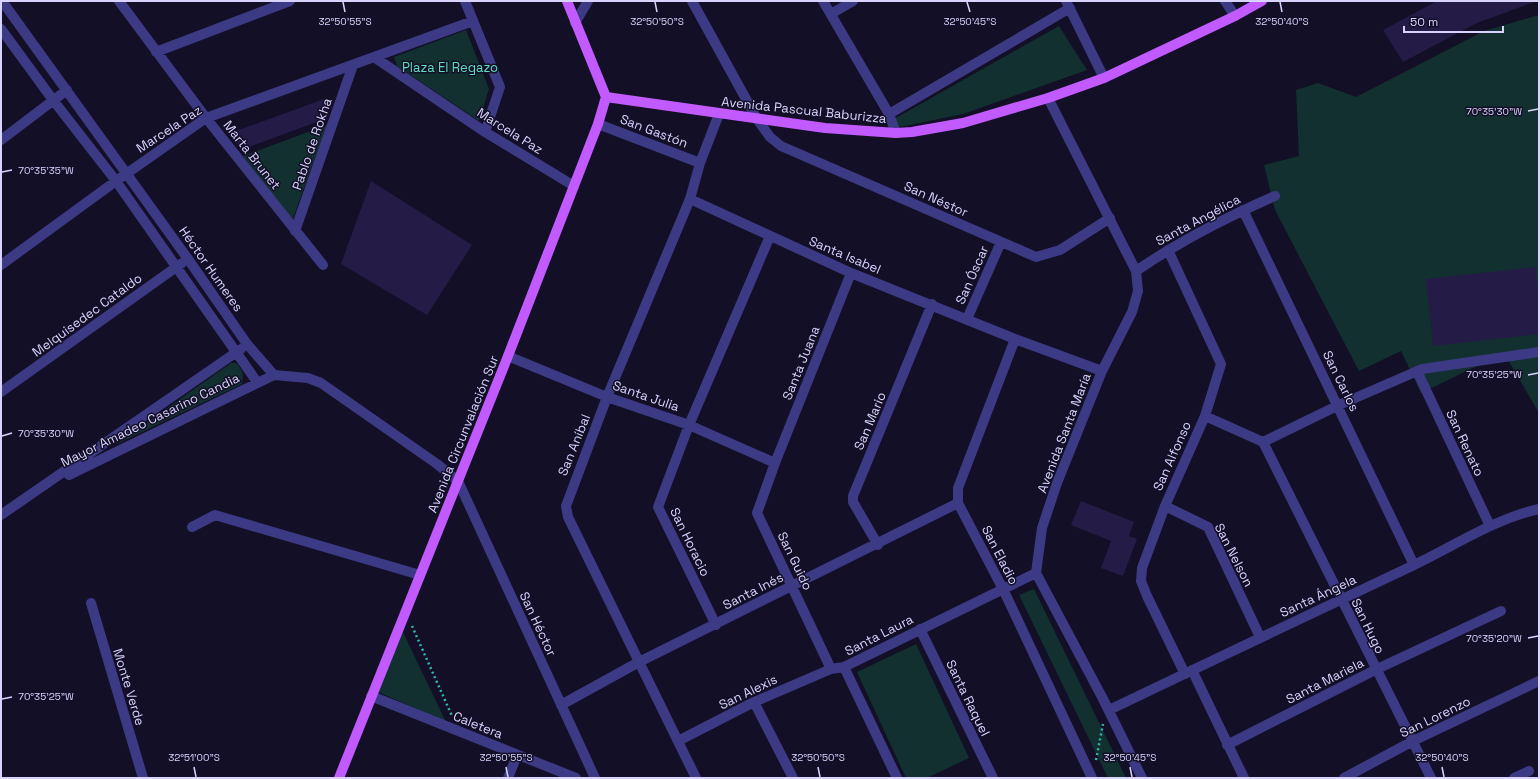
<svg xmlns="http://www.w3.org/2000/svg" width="1540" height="779" font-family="'Space Grotesk',sans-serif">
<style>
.green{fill:#12302f}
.building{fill:#241b47}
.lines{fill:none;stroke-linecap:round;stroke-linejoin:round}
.path{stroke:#2fb8b0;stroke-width:2.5;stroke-dasharray:2 3;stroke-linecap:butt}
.minor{stroke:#3d3a85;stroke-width:10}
.major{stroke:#c25bff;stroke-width:10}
.ticks{fill:none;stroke:#d9d4ff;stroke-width:1.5}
.labels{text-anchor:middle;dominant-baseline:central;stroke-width:3;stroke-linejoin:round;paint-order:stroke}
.park-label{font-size:13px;fill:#5fe0c0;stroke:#130f26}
.street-label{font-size:13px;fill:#d9d4ff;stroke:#130f26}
.ticks-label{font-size:10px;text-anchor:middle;fill:#d9d4ff;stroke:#130f26;stroke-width:3;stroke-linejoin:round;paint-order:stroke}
</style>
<rect width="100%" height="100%" fill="#130f26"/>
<path class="green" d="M1539,15V413L1504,353L1421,393L1401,351L1359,371L1275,210L1264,165L1299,156L1296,90L1318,83L1356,97L1484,31Z
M1059,26L1087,70L963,114L900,127L894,119Z
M466,30L489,89L479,121L397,66L394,57Z
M327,125L292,221L243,156Z
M231,363H236C243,370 244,375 242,384L115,445Z
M1034,589L1126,778H1108L1019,595Z
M402,630L446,722L376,691Z
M916,644L969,758L927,778H906L857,672Z"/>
<path class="building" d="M1437,1H1534V2L1477,23L1403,62L1383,30Z
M324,99L329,114L328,118L240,150L233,132Z
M371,181L472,245L427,315L341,264Z
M1535,267L1539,301V334L1433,346L1426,279Z
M1081,501L1134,522L1129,536L1137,539L1123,576L1101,568L1111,541L1071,525Z"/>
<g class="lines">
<path class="path" d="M412,626L452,716
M1096,760L1103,724"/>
<path class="minor" d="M2,1L188,259L247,344L274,375L308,378L321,383L437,464L458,481L595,778
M119,1L206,118L323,265
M465,1L500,87L485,132
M692,1L757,119L770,137L781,146L1036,257L1060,250L1110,218
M823,1L889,114L896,133
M1066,1L1104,78
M1225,1L1235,16
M831,14L853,1
M575,23L588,1
M1,29L53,100L116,181L257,382
M156,52L290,1
M374,57L485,132L574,186
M1048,98L1136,271L1138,291L1132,312L1102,371L1057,483L1042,528L1036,573L1102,697L1142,778
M889,114L1070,8
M598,124L700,163
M1,140L67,90
M690,199L851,273L1015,339L1102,371
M1243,210L1414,565
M295,231L353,65
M1168,250L1221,364L1205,416L1165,506L1142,568L1141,581L1147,596L1185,674
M1,265L116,181L206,118L473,21
M1136,271C1180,241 1227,217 1275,196
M967,319L1001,242
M1015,339L958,488V503L1003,589L1092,778
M508,356L607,397L689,425L775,463
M1417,371L1490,526
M1,392L182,263
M1205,416L1263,442
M1263,442L1431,778
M1263,442L1339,405L1422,369L1539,352
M69,475L274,375
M1165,506L1208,527L1260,637
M1,515L241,349
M192,527L215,515L420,575
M878,545L853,502V496L932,304
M91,603L143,778
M716,625L658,507L689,425L770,236
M920,629L993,778
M844,667L897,778
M831,669L757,513L775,463L851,273
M1192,670L1244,778
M371,696L576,778
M754,702L793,778
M561,705L639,662L958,503
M1109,710C1210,662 1311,613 1412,566C1454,546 1494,519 1539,509
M678,741L754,702L831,669L844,667L1036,573
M1227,745L1375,670L1501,611
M508,778L517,755
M696,778L568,517L566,506L607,397L690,199L700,163L719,114
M1344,778L1413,741L1539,681
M1514,778L1529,771"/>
<path class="major" d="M567,1L606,97
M606,97L825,128L896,133L912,132L963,123L1048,98L1104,78L1235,16L1262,1
M339,778L508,356L598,124L606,97"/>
</g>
<path class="ticks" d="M343,2L345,12M655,2L657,12M967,2L970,12M1280,2L1282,12M1528,111L1538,109M2,172L12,170M1528,375L1538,373M2,436L12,433M1528,638L1538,636M2,699L12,697M194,767L196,777M506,767L508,777M818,767L820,777M1130,767L1132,777M1442,767L1444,777"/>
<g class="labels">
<g class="park-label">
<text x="450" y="67">Plaza El Regazo</text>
</g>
<g class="street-label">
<text transform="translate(804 110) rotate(6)">Avenida Pascual Baburizza</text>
<text transform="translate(169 129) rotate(-33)">Marcela Paz</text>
<text transform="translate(510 131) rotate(32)">Marcela Paz</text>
<text transform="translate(654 131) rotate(21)">San Gastón</text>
<text transform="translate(312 144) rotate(-71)">Pablo de Rokha</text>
<text transform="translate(252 155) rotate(52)">Marta Brunet</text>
<text transform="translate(936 199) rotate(24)">San Néstor</text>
<text transform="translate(1198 220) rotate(-28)">Santa Angélica</text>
<text transform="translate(845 255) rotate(23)">Santa Isabel</text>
<text transform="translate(211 269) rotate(55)">Héctor Humeres</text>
<text transform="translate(972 275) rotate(-66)">San Óscar</text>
<text transform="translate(87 315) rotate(-36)">Melquisedec Cataldo</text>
<text transform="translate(801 363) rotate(-68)">Santa Juana</text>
<text transform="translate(1341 381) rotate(64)">San Carlos</text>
<text transform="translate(646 396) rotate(19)">Santa Julia</text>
<text transform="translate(150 420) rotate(-26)">Mayor Amadeo Casarino Candia</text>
<text transform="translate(870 421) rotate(-67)">San Mario</text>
<text transform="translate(1064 433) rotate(-69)">Avenida Santa María</text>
<text transform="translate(463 434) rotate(-68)">Avenida Circunvalación Sur</text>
<text transform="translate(1465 443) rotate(65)">San Renato</text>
<text transform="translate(574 445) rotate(-68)">San Aníbal</text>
<text transform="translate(1172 456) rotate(-66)">San Alfonso</text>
<text transform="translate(690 542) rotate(64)">San Horacio</text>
<text transform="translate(1000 555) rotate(63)">San Eladio</text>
<text transform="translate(1234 555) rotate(63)">San Nelson</text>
<text transform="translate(795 561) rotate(64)">San Guido</text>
<text transform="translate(753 591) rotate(-27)">Santa Inés</text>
<text transform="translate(1318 596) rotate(-25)">Santa Ángela</text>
<text transform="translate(538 624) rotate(65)">San Héctor</text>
<text transform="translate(1368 626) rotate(64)">San Hugo</text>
<text transform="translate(879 635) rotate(-27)">Santa Laura</text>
<text transform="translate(1325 681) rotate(-27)">Santa Mariela</text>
<text transform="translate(129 687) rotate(73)">Monte Verde</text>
<text transform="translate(748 692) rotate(-26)">San Alexis</text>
<text transform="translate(968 698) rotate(64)">Santa Raquel</text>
<text transform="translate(1435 717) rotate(-26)">San Lorenzo</text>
<text transform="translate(478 725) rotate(22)">Caletera</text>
</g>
</g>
<g class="ticks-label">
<text x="345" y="25">32°50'55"S</text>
<text x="657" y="25">32°50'50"S</text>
<text x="970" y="25">32°50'45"S</text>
<text x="1282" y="25">32°50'40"S</text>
<text x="1494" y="115">70°35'30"W</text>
<text x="46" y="174">70°35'35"W</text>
<text x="1494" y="378">70°35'25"W</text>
<text x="46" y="437">70°35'30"W</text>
<text x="1494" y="642">70°35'20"W</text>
<text x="46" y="700">70°35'25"W</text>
<text x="194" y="761">32°51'00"S</text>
<text x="506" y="761">32°50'55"S</text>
<text x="818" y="761">32°50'50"S</text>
<text x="1130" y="761">32°50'45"S</text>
<text x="1442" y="761">32°50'40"S</text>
</g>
<rect width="1540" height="779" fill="none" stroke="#d9d4ff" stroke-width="4"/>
<path d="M1404 26v6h99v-6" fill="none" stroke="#d9d4ff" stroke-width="2"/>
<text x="1410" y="26" font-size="12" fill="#d9d4ff" stroke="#130f26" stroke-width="3" paint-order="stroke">50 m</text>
</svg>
